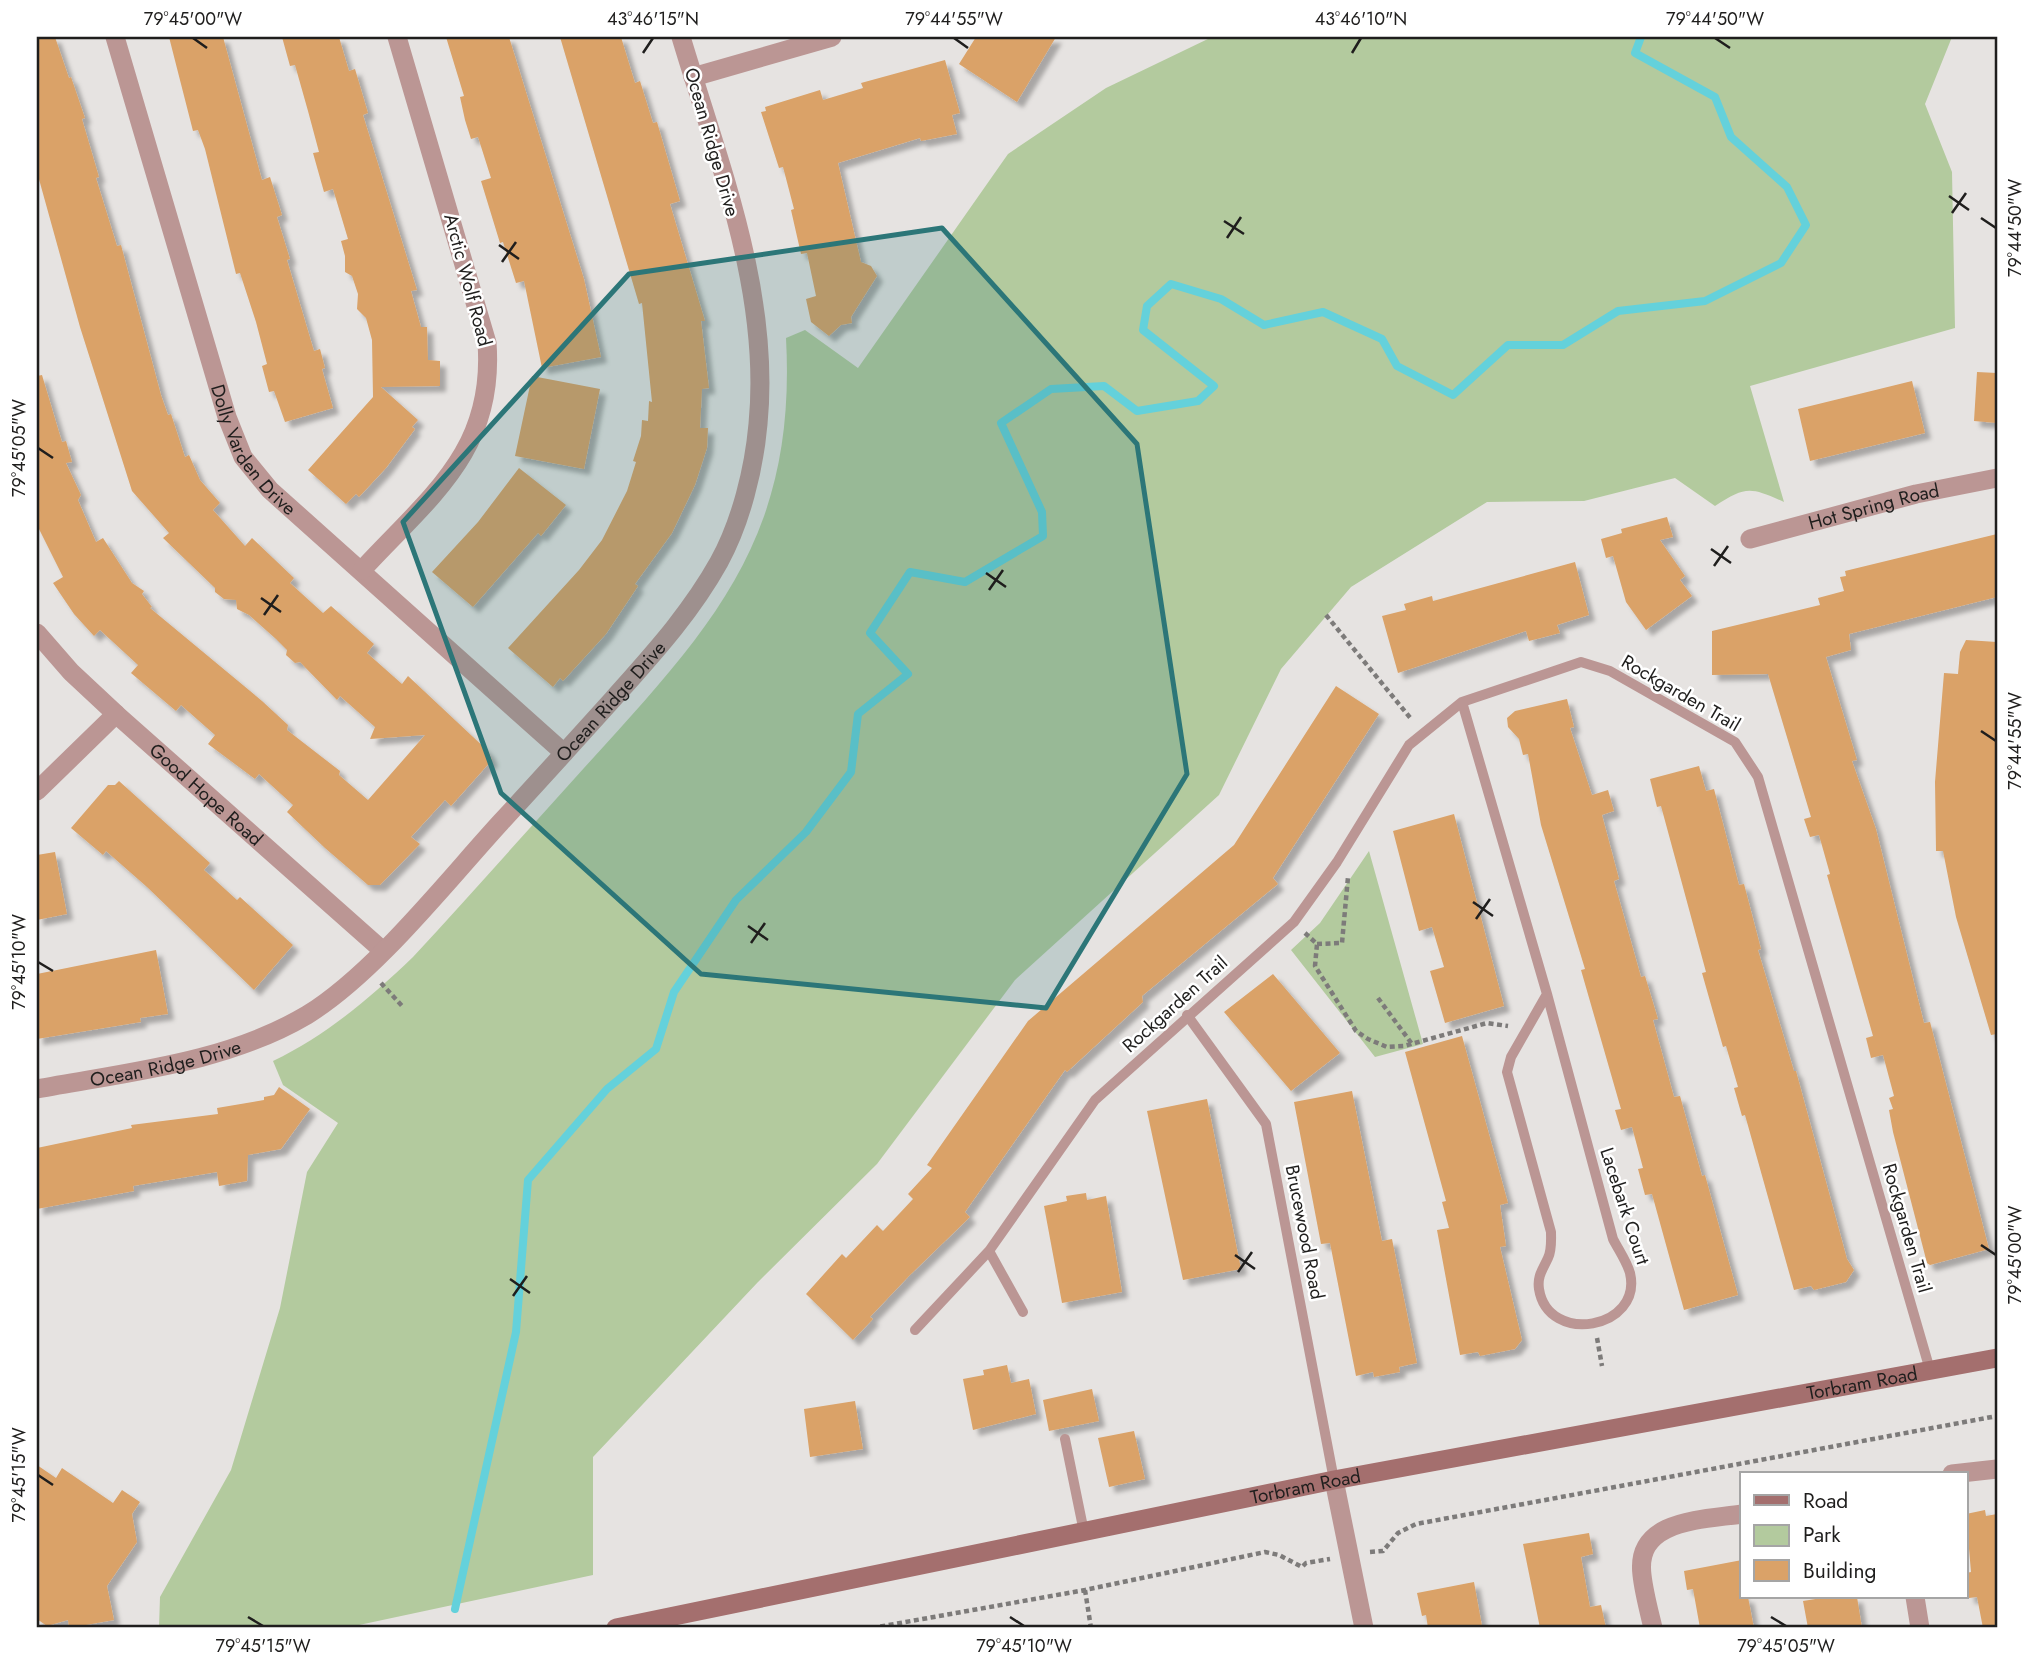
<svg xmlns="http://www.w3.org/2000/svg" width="2034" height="1665" font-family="Jost,sans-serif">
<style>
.green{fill:#b3ca9e}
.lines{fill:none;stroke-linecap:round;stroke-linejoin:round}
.stream{stroke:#64d1db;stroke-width:8}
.building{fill:#daa268;filter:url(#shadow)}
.path{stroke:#7d7b7a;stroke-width:4.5;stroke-dasharray:5 3.5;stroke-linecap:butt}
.service{stroke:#bb9694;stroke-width:10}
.minor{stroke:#bb9694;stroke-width:19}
.secondary{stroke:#a46f6e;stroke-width:19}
.marked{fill:#2c7678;fill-opacity:0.2;stroke:#2c7678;stroke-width:5;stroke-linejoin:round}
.ticks{fill:none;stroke:#1f1e1d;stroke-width:2.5}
.labels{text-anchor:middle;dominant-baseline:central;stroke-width:5;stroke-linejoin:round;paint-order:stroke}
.street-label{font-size:19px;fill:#1f1e1d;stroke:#fff}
.neatline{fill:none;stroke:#1f1e1d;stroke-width:2.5}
.ticks-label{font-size:18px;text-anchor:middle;fill:#1f1e1d}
</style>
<defs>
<filter id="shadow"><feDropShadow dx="6" dy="6" stdDeviation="2" flood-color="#0004"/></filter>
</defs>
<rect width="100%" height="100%" fill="#e6e3e1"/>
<path class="green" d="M1212,37H1952L1925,104L1952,172L1955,328L1750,386L1784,502C1750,487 1746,486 1715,506L1675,478L1584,501L1487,502L1351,587L1281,669L1219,795L1015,980L877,1164L758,1282L593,1457V1575L345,1628H159L160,1597L231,1470L280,1308L307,1172L338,1123L283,1085L273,1061C327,1035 370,998 413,957C471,894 527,831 584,768C711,628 797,540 786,338L805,330L858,368L1008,154L1106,88Z
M1369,851L1423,1044L1375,1057L1291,950L1320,923Z"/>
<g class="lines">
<path class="stream" d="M455,1609L516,1332L528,1180L607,1089L656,1049L674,992L736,900L806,832L851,772L858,714L908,674L870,633L910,572L965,582L1043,536L1042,512L1001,423L1051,389L1104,386L1137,411L1198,401L1214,386L1143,330L1147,306L1171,284L1221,299L1264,325L1323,312L1382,339L1397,366L1453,395L1508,345H1563L1618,311L1705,301L1781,263L1806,225L1787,187L1731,137L1715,97L1635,53L1641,37"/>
</g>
<path class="building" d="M37,37H55L69,78L71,77L85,118L82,119L99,177L96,178L117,246L121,245L161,395L168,415L171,414L185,457L189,455L200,480L220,503L213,510L245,546L252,538L294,578L290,583L323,613L331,606L374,644L367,653L402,684L408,676L488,751L492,760L451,806L445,800L411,837L420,844L380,885H368L325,848L287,812L293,805L259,774L255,779L208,744L215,735L181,705L176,711L131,673L138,665L100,630L94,636L74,614L53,583L63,577L37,525V376L42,375L62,442L66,441L72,462L66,463L81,495L78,500L96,542L103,538L132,583L144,591L142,594L152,607L150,608L262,701L288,725L287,730L340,771L339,775L368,800L425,735L370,739L375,727L340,696L337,700L300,662L295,663L286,655L287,650L276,639L249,615L237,609L236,600L224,599L215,592V588L163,538L169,533L132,491L80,327L37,172Z
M169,37H223L262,180L270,177L282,215L277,217L290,259L287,260L314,351L320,349L325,368L322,369L333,408L285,422L274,391L269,392L262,366L267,364L256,322L240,273L236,274L205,149L198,130L193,131Z
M282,37H339L349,71L355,69L368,113L363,115L417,290L411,291L421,327H427L428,360L440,361V386L381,387L418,420L412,427L415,429L386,468L359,497L356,494L346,504L308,470L373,397L372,340L366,318L357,309L358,294L352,276L345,272V256L341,241L348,239L333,189L324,192L313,153L319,152L308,111L295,65L290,66Z
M446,37H509L584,279L601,357L542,368L524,281L516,283L503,242L500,243L481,181L491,178L478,137L471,139L465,120L460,97L464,96Z
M560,37H621L635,83L640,81L653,123L657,122L680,201L670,204L705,321H701L709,388L702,389L700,428H708L707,448L695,485L672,533L635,584L638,586L606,634L563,681L560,678L553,687L508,648L579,570L602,540L627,491L636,462L633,461L641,436L642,420L648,421L649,401L652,402L642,303L639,304Z
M976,37H1056L1017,102L959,64Z
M945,60L960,113L952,115L957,134L921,141L920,138L838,163L861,262L871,266L877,276L851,317L852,323L841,325L829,336L811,322L806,299L816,296L807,253L801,254L791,210L794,209L783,167L779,168L761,112L766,111L765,107L820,90L823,100L863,88L861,83Z
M1977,372L1997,373V423L1974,421Z
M532,376L600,389L584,469L515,456Z
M1912,381L1925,433L1810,461L1798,409Z
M519,468L566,505L541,536L538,533L473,607L432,572L478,522Z
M1667,517L1673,537L1660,540L1685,576L1680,580L1692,596L1646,630L1626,602L1613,556L1606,558L1601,539L1622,533L1621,529Z
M1997,534V597L1849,634L1851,650L1826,657L1857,760L1852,761L1876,829L1924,1023L1930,1022L1989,1249L1930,1265L1927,1263L1893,1132L1889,1110L1893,1109L1889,1098L1894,1096L1883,1055L1871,1058L1866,1038L1873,1036L1827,875L1830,874L1819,835L1810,837L1804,819L1811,817L1768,674L1712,675V631L1820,605L1818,598L1844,591L1840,577L1846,576L1845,571Z
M1575,562L1589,615L1557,625L1560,633L1529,641L1526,631L1398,673L1382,616L1406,610L1404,604L1432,596L1433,601Z
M1966,640L1997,642V1034L1991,1035L1956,917L1943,851H1936L1935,782L1944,673L1958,674L1960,652Z
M1336,686L1379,714L1273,878L1278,884L1142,996L1143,1002L1067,1072L1065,1070L965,1212L970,1217L909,1276L870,1317L873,1319L853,1340L806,1294L842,1254L846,1258L877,1225L883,1231L913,1199L908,1194L932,1168L927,1165L1028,1021L1234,845Z
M1567,699L1574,727L1570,728L1592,795L1608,790L1614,811L1602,815L1619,879L1614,881L1641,977L1645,976L1658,1019L1653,1020L1674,1097L1680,1096L1702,1176L1705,1175L1738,1295L1684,1310L1652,1194L1645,1195L1638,1169L1643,1168L1632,1127L1621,1130L1615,1110L1621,1109L1581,970L1585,969L1541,825L1528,754L1523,755L1519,739L1508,727L1507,718L1515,711Z
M1699,766L1706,791L1714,789L1739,885L1744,884L1761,949L1758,950L1794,1071H1796L1847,1259L1854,1270L1846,1282L1814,1290L1811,1286L1794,1290L1745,1115L1742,1116L1734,1088L1738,1087L1726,1046L1723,1047L1702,973L1706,972L1661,806L1657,807L1650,779Z
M119,781L210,863L204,870L237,900L240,897L293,945L254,990L147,887L106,851L103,855L71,828L108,785H115Z
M1454,814L1504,1006L1445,1023L1430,971L1444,967L1432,927L1419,931L1393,831Z
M55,852L67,914L37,920V855Z
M156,950L168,1014L140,1018L141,1022L37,1039V974Z
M1273,974L1340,1053L1291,1091L1224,1012Z
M1462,1036L1508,1203L1500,1205L1506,1246L1500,1247L1522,1340L1515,1349L1480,1356L1478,1352L1460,1355L1437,1230L1449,1228L1442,1202L1446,1201L1405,1052Z
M279,1087L310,1109L281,1149L248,1155L247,1181L219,1186L217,1172L133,1186L134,1191L37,1209V1148L132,1128L131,1125L218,1114L217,1108L264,1100V1097L274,1095Z
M1352,1091L1382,1241L1392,1239L1417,1363L1399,1367L1400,1372L1374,1377L1373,1372L1356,1376L1330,1243L1321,1244L1294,1102Z
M1207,1099L1241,1269L1183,1280L1147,1111Z
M1086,1193L1087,1200L1106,1196L1122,1292L1062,1303L1044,1206L1067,1201L1066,1196Z
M1007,1365L1011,1383L1029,1379L1036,1414L973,1430L963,1379L984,1375L983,1370Z
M1092,1389L1099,1421L1049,1431L1043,1400Z
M855,1401L863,1449L810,1457L804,1409Z
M1134,1431L1145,1479L1109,1487L1098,1438Z
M37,1465L56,1478L62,1468L113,1503L122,1490L140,1502L132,1514L137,1542L107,1586L114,1620L69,1628L68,1620L47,1626L37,1619Z
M1985,1510L1986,1516L1997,1514V1628H1983L1977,1597L1969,1598L1966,1580V1573L1971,1572L1966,1514Z
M1589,1533L1593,1554L1581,1557L1590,1607L1601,1605L1606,1628H1540L1523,1544Z
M1742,1560V1597H1748L1754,1628H1700L1693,1589L1687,1590L1684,1571Z
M1474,1582L1482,1626L1428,1628L1426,1615L1422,1616L1417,1593Z
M1828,1597H1857L1862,1628H1808L1803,1601Z"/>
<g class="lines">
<path class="path" d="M1326,615L1412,720
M1305,933L1317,944L1315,966L1356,1031L1368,1039L1387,1047L1404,1046L1487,1023L1508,1026
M1317,944L1342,943L1348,877
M381,983L404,1008
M1378,998L1412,1044
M1597,1338L1602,1366
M1370,1552L1383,1551L1398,1533L1416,1524L1997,1416
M1085,1590L1091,1628
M872,1628L1085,1590L1265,1552L1279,1555L1302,1567L1306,1563L1330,1559"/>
<path class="service" d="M1462,702L1547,994L1613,1239C1618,1249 1627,1262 1630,1273C1643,1329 1548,1346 1539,1289C1537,1276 1543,1269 1548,1258C1552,1250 1551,1240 1551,1232L1507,1072L1511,1057L1547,994
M1187,1015L1266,1124L1334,1480
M989,1251L1023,1312
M915,1330L989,1251L1095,1100L1294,922L1337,862L1409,745L1462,702L1581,662L1610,671L1735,742L1758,777L1930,1370
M1065,1439L1084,1532"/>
<g class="minor">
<path id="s1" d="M115,37L227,417L243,457L270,490L564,753"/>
<path d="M693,77L832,37"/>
<path id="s2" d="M1750,539L1916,494L1997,478"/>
<path d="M362,570C429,497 495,452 487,343L397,37"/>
<path id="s3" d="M37,633L71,672L116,714L382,950"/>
<path d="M37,791L116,714"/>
<path id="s4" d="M37,1089C127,1072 226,1063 307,1015C375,973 446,882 501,822C539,781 576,740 613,699C652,655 690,614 719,562C741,522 754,469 758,424C771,292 718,161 681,37"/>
<path d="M1952,1474L1997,1469"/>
<path d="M1334,1480L1364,1628"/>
<path d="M1915,1597L1920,1628"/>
<path d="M1653,1628C1649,1611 1644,1593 1642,1575C1635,1519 1702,1520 1742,1514"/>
</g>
<path class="secondary" id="s5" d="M616,1628L1334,1480L1997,1358"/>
</g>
<path class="marked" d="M942,228L1137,444L1187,774L1046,1008L701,974L501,793L403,522L629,274Z"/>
<path class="ticks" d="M193,38L207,48M954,38L968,48M1715,38L1730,48M643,53L653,38M1352,53L1361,38M1949,196L1969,210M1952,213L1966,193M1981,218L1996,228M1224,221L1244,234M1227,238L1241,217M499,245L519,259M502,262L516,242M38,448L53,458M1711,549L1731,563M1714,566L1728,546M986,573L1006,587M989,590L1003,570M261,598L281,612M264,615L278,595M1981,731L1996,741M1473,902L1493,916M1476,919L1490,899M748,926L768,940M751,943L765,923M38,962L53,971M1981,1245L1996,1255M1235,1255L1255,1269M1238,1272L1252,1252M510,1279L530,1293M513,1296L527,1276M38,1475L53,1485M248,1617L263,1626M1010,1617L1024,1626M1771,1617L1786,1626"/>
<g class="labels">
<g class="street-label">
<text transform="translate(712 142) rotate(74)">Ocean Ridge Drive</text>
<text transform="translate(468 280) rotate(75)">Arctic Wolf Road</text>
<text stroke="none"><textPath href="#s1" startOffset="438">Dolly Varden Drive</textPath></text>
<text stroke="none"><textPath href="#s2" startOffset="128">Hot Spring Road</textPath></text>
<text transform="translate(1681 693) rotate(30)">Rockgarden Trail</text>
<text stroke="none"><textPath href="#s4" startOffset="719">Ocean Ridge Drive</textPath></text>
<text stroke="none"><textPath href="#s3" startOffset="234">Good Hope Road</textPath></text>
<text transform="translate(1175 1004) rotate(-42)">Rockgarden Trail</text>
<text stroke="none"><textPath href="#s4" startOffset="131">Ocean Ridge Drive</textPath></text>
<text transform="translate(1625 1206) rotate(72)">Lacebark Court</text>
<text transform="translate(1907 1228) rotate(74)">Rockgarden Trail</text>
<text transform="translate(1305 1232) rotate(79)">Brucewood Road</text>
<text stroke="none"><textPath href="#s5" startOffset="1270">Torbram Road</textPath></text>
<text stroke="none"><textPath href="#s5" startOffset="704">Torbram Road</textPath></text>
</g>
</g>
<rect width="2034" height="1665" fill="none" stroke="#ffffff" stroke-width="77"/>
<rect x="1740" y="1472" width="228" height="126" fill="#ffffff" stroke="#a5a5a5" stroke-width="2"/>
<rect x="1754" y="1495" width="35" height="10" fill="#a46f6e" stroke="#a5a5a5" stroke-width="2"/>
<text x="1803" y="1508" font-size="21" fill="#1f1e1d">Road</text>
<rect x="1754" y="1525" width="35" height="21" fill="#b3ca9e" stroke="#a5a5a5" stroke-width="2"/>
<text x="1803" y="1542" font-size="21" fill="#1f1e1d">Park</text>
<rect x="1754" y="1560" width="35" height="21" fill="#daa268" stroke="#a5a5a5" stroke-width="2"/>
<text x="1803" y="1578" font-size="21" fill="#1f1e1d">Building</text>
<rect x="38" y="38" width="1958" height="1588" class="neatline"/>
<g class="ticks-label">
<text x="193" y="25">79°45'00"W</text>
<text x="653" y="25">43°46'15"N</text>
<text x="954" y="25">79°44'55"W</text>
<text x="1361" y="25">43°46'10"N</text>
<text x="1715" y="25">79°44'50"W</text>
<text transform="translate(2015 228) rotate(-90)" y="6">79°44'50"W</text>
<text transform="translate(19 448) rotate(-90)" y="6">79°45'05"W</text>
<text transform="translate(2015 741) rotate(-90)" y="6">79°44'55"W</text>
<text transform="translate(19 962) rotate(-90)" y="6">79°45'10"W</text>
<text transform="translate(2015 1255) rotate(-90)" y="6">79°45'00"W</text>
<text transform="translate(19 1475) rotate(-90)" y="6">79°45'15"W</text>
<text x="263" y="1652">79°45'15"W</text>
<text x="1024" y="1652">79°45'10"W</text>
<text x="1786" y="1652">79°45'05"W</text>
</g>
</svg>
